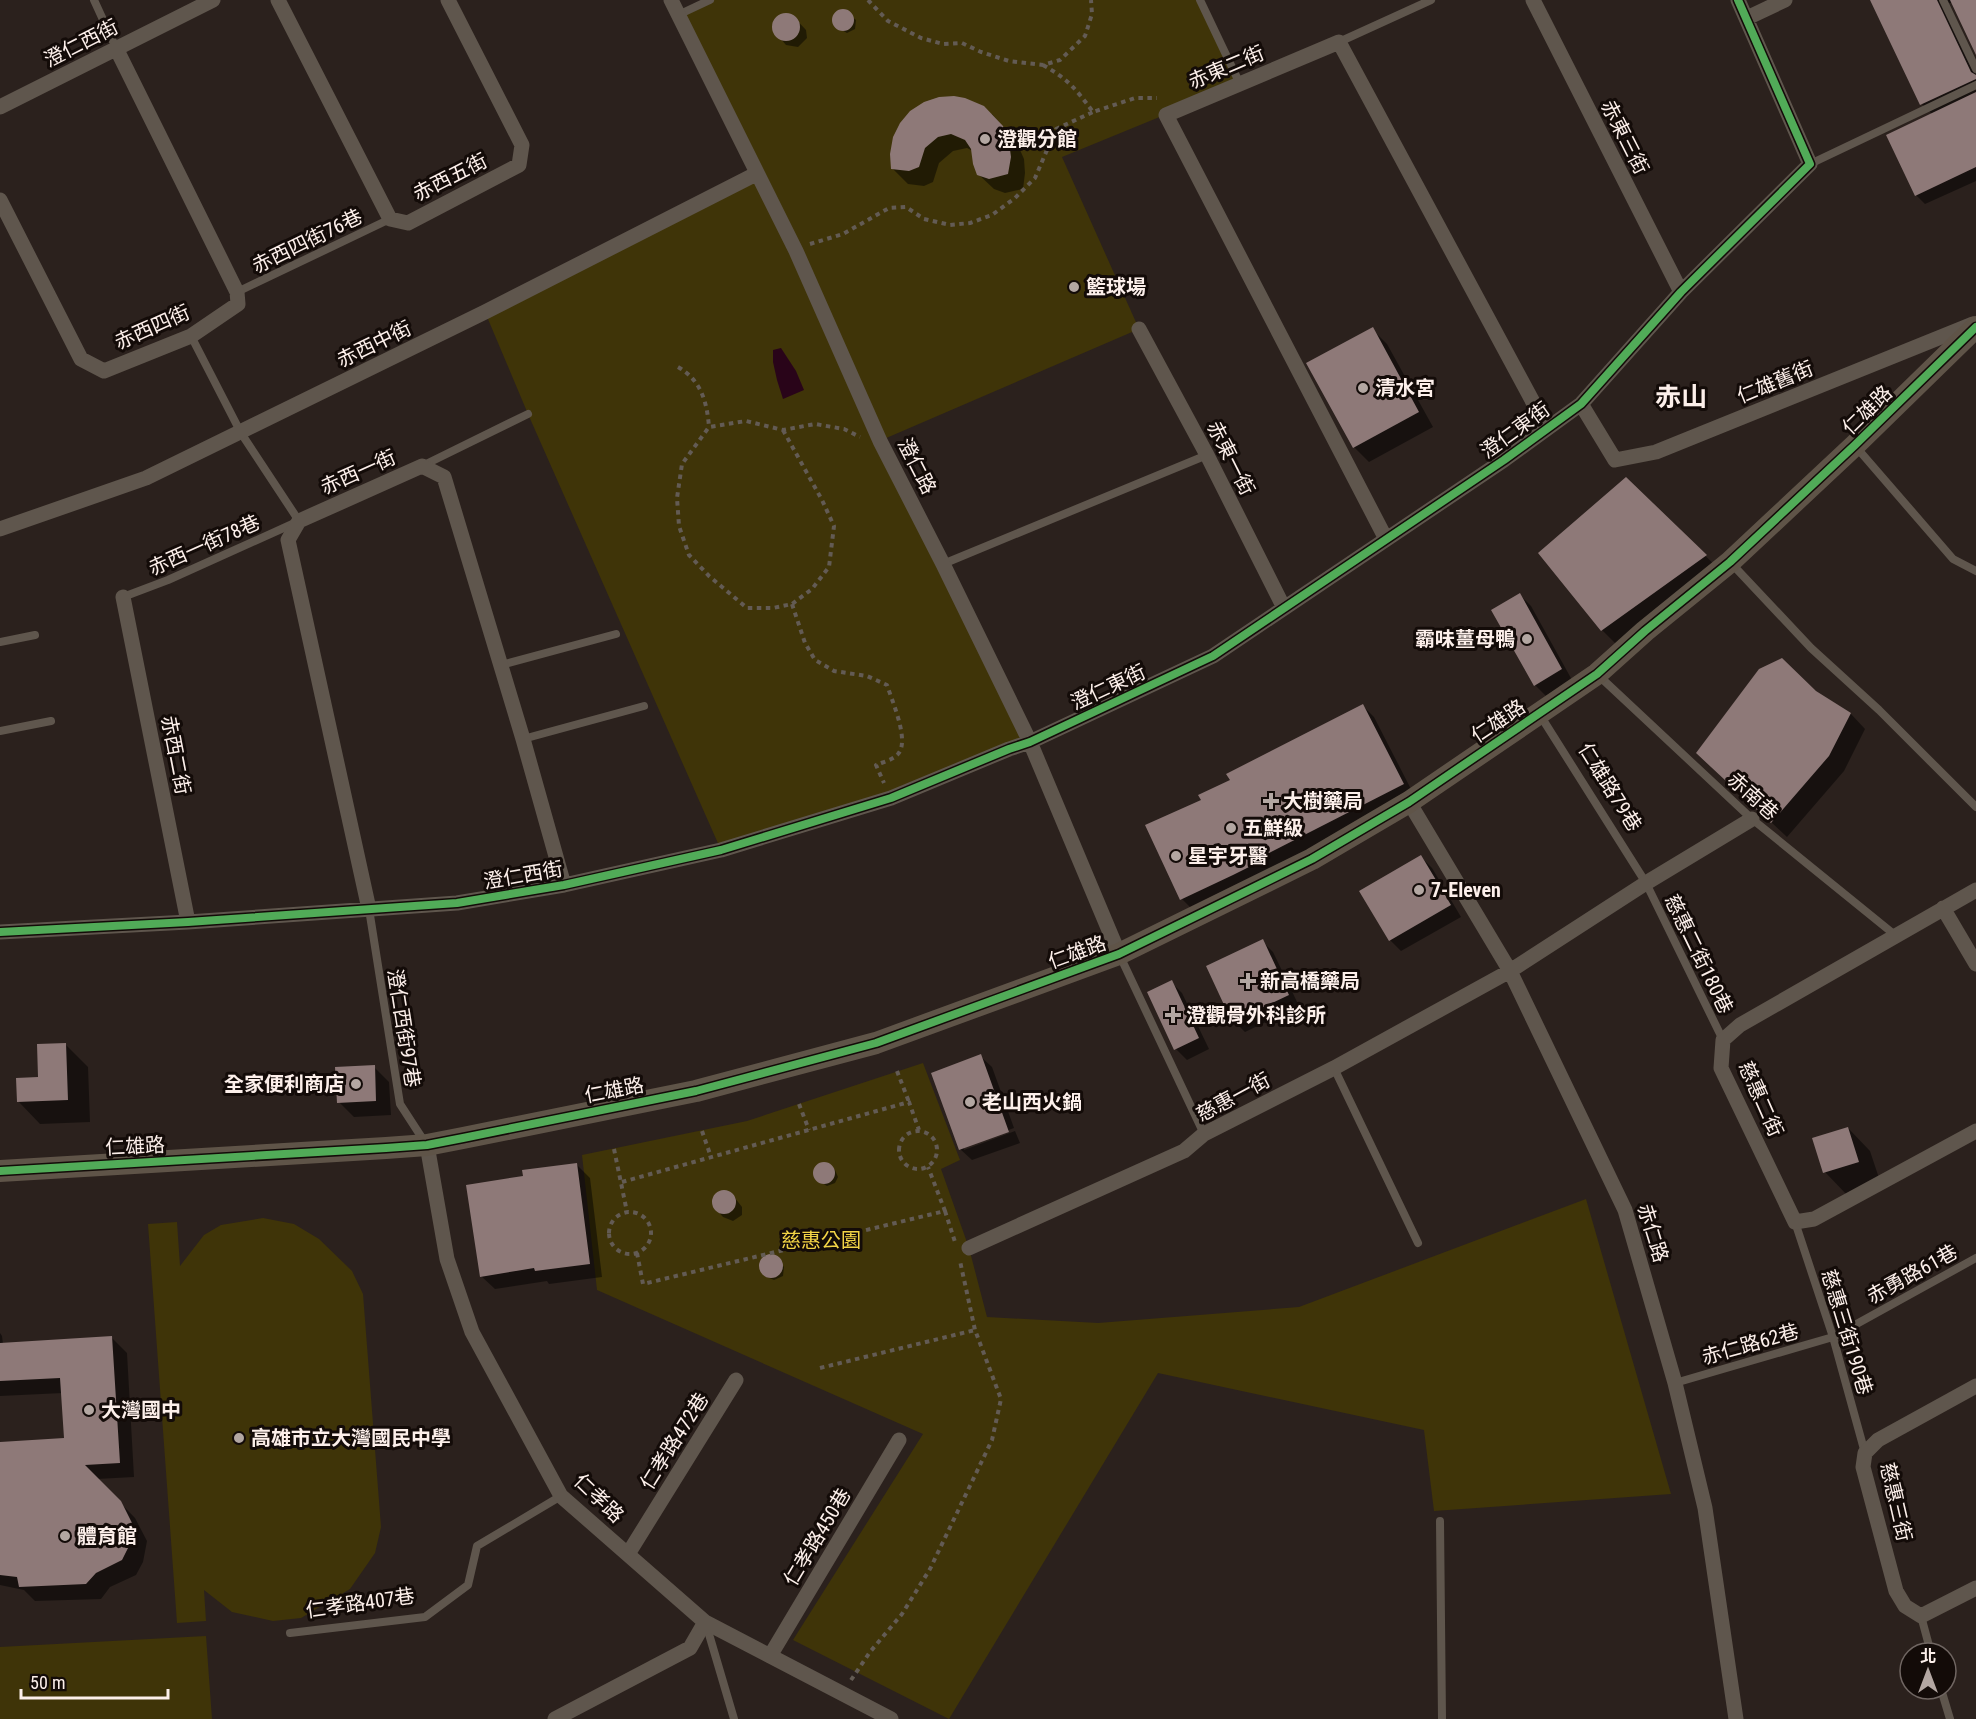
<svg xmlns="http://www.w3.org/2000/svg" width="1976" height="1719" font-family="'Roboto Condensed','Noto Sans TC',sans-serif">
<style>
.green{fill:#3f3408}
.water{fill:#290419}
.shadow{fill:#0007}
.building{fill:#8e7978}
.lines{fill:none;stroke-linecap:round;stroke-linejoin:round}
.path{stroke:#635b54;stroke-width:4;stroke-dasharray:4.5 4.5;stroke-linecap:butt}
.lane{stroke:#5f564d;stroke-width:8}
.street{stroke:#5f564d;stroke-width:15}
.secondary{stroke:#5f5448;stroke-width:22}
.cycleway-casing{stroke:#130b08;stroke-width:11}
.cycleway{stroke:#51ab58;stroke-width:8}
.poi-dot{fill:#b3a7a2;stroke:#130b08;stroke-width:2}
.labels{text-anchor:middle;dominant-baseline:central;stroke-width:6;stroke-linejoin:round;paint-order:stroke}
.street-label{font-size:20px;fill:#fcefea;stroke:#130b08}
.poi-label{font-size:20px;font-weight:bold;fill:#fcefea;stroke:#130b08;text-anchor:start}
.park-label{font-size:20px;fill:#f3d446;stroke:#130b08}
.district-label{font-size:26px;font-weight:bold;fill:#fcefea;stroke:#130b08}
</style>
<rect width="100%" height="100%" fill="#2b211d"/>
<path class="green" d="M710,0H1200L1240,84L1062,157L1139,329L884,439L1030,742L721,850L528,414L485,312L756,174L678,15Z
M923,1063L960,1160L941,1169L969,1248L987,1317L1098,1323L1299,1307L1586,1199L1671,1494L1434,1511L1424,1430L1158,1373L949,1719L793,1640L923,1434L597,1290L582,1155L747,1121Z
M263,1218L294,1224L319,1239L352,1271L363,1294L381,1527L375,1553L350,1589L301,1618L273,1621L232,1612L204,1590L206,1621L177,1623L148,1224L177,1222L180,1266L204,1235L221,1225Z
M206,1636L212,1719H0V1647Z"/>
<path class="water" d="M781,348L796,371L804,390L783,399L777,380L773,362V350Z"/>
<path class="shadow" d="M1872,0H1976V52L1953,3H1948L1946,12L1976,75V181L1925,204L1916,195L1932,114L1922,104Z
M839,12H848L851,16L856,20L855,29L847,33L838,28L834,22L835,16Z
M784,14L792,15L806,30L807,38L798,47L786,45L773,30L774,22Z
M992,114L1017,143L1024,159L1025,173L1023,189L1005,193L994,189L978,174L973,151L967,148L953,151L939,163L933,182L924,186L908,184L893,169L891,154Z
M1372,329L1387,344L1433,427L1369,462L1354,447Z
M1626,479L1721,571L1617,645L1602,630L1540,553Z
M1520,595L1531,606L1572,680L1546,696L1535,685Z
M1816,692L1851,714L1865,729L1844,771L1787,837L1713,767Z
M1363,706L1374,717L1414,795L1193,910L1182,899L1203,800L1232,781Z
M1421,857L1432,868L1461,917L1401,951L1390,940Z
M1262,941L1273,952L1299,1006L1245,1032L1234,1021Z
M1171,982L1182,993L1209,1049L1187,1060L1176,1049Z
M65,1044L88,1067L90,1122L40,1124L18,1101L40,1078Z
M980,1056L992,1067L1014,1128L964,1146V1150L1015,1131L1020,1143L972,1160L960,1149Z
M374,1067L389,1082L391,1115L354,1117L339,1102Z
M1848,1128L1870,1151L1881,1184L1847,1195L1825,1172Z
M826,1163L835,1170L838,1177L835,1183L827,1186L817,1180L814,1172L819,1164Z
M577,1165L590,1178L602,1277L549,1284L547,1281L495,1289L481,1276L524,1178Z
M719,1192L731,1193L742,1207V1215L733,1221L723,1217L716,1209L713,1203L714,1196Z
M771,1256L777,1258L784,1267L783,1276L774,1280L767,1277L761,1267L762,1261Z
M0,1333L2,1336L3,1344L112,1338L127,1353L134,1477L97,1479L135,1518L147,1541L143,1562L136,1575L110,1587L101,1599L35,1601L24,1590L0,1585V1443L65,1439L63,1393L0,1396Z"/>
<path class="building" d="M1870,0H1937L1971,72L1976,75V79L1920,105Z
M1950,0H1976V55Z
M832 20a11 11 0 1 1 22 0a11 11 0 1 1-22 0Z
M772 27a14 14 0 1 1 28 0a14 14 0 1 1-28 0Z
M1976,92V167L1915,196L1886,135Z
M954,96L965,98L984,106L1003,126L1009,142L1011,157L1008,174L989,179L977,175L973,164L971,149L965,140L951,134L938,137L925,148L919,167L909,171L891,169L890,154L893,137L900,123L910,111L924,102L939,97Z
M1373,327L1419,412L1353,448L1306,363Z
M1626,477L1707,555L1601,631L1538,553Z
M1520,593L1562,669L1534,686L1491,610Z
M1782,658L1816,691L1851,713L1829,756L1771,823L1696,753L1759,669Z
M1363,704L1404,784L1261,857L1263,860L1233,875L1180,900L1145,825L1201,800L1198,795L1230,780L1226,774Z
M1421,855L1451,905L1389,941L1359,891Z
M1263,939L1289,995L1232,1022L1206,966Z
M1172,980L1199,1038L1174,1050L1147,992Z
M66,1043L68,1100L17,1102L16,1078L38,1077L37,1044Z
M981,1054L1009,1132L959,1150L931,1073Z
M375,1065L376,1101L337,1103L335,1067Z
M1848,1127L1859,1162L1823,1173L1812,1138Z
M813 1173a11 11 0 1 1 22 0a11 11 0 1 1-22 0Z
M577,1163L590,1264L535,1271L534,1268L480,1277L466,1185L523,1176L522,1170Z
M712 1202a12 12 0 1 1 24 0a12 12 0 1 1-24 0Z
M759 1266a12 12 0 1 1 24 0a12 12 0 1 1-24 0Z
M112,1336L120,1463L85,1465L121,1501L133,1525L129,1546L122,1560L96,1573L86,1584L19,1587L17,1577L0,1575V1442L64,1438L60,1378L0,1381V1343Z"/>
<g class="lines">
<path class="path" d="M868,0L888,21L921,38L943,44L962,43L981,52L1009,61L1043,65L1060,60L1085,36L1092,14L1091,0
M1043,65C1068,79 1076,89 1093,112L1135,98H1157
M810,244L843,234L889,208L906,207L924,219L950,225L970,223L992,215L1015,198L1035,178L1056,129L1093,112
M678,367C701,380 707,402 709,427
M783,430L822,500L834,526L829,567L812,589L792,604L773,608H747L709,576L689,555L679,526L677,498L682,464L709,427L746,421L783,430L815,424L844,429L860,437
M792,604L805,643L815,660L834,671L867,676L887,685C892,701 910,741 898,754C893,760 883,762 876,765L884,783
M897,1071L909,1102
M799,1104L809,1130
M702,1131L711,1157
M899 1150a19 19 0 1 1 38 0a19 19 0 1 1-38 0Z
M614,1149L627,1212
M622,1182L909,1102L919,1130
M945,1211L955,1242
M609 1233a21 21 0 1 1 42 0a21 21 0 1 1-42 0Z
M637,1253L643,1284L945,1211L928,1167
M820,1368L975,1330
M851,1680L870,1652L902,1614L930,1569L992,1440L1001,1399L975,1330L960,1261"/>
<path class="lane" d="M94,0L116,48
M1200,0L1240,84
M1943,0L1976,69
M678,15L710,0
M1339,42L1431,0
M1810,164L1976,85
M237,292L390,219
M1857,448L1953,559L1976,571
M422,466L528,414
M1731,563L1811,648L1879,710L1976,807
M943,564L1207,455
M123,597L168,580L299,521L241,433L191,336
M0,642L35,635
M501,665L616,634
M1598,675L1752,819L1895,935
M1540,715L1646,883L1723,1040
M0,731L51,721
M523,739L644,706
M369,909L400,1104L424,1141
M1120,956L1204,1134
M1334,1068L1418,1243
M1795,1222L1833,1337L1865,1453
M1675,1383L1833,1337L1976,1258
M1440,1521L1442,1719
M1921,1616L1931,1653
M706,1624L734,1719
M290,1633L425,1617L468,1585L477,1546L561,1496
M1941,1689L1950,1719"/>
<path class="street" d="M278,0L390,219L408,223L519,165L522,145L448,0
M671,0L796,251L880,441L943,564L1030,742L1119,954
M1533,0L1681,292
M1747,18L1785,0
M0,107L213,0
M0,200L81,359L104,371L191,336L238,304L237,292L116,48
M1139,329L1207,455L1284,608
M1581,404L1615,460L1656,452L1973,324
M0,529L146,478L485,312L756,174
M1386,539L1166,115L1339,42L1547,428
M123,597L188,922
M1409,802L1510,971L1625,1210L1675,1383L1705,1508L1736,1719
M1976,890L1740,1025L1723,1040L1721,1068L1795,1222L1814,1219L1976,1131
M1943,908L1976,964
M369,909L288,540L299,521L422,466L444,477L523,739L564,885
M0,932L188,922L457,903L564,885L721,850L891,798L1009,749L1030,742L1213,656L1504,460L1581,404L1681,292L1810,164L1738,0
M427,1145L447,1259L472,1332L561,1496L705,1622L891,1719
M969,1248L1184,1151L1204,1134L1334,1068L1510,971L1646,883L1752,819
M1976,1386L1878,1440L1865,1453L1863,1467L1896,1591L1905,1606L1921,1616L1976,1588
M628,1554L736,1380
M770,1656L899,1440
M555,1719L690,1648L705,1622"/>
<path class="secondary" d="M0,1171L386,1148L427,1145L463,1138L696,1091L876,1043L1119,954L1312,859L1409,802L1597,674L1645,631L1730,562L1855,445L1976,327"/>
<defs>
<path id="cycleway" d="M0,932L188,922L457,903L564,885L721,850L891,798L1009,749L1030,742L1213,656L1504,460L1581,404L1681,292L1810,164L1738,0
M0,1171L386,1148L427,1145L463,1138L696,1091L876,1043L1119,954L1312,859L1409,802L1597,674L1645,631L1730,562L1855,445L1976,327"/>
</defs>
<use href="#cycleway" class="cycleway-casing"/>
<use href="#cycleway" class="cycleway"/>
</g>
<g class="poi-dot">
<circle cx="985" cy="139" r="6"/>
<circle cx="1074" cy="287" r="6"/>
<circle cx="1363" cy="388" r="6"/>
<circle cx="1527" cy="639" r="6"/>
<path d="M1268 792h6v6h6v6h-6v6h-6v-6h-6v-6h6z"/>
<circle cx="1231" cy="828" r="6"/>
<circle cx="1176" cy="856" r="6"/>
<circle cx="1419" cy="890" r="6"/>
<path d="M1245 972h6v6h6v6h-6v6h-6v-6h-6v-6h6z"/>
<path d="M1170 1006h6v6h6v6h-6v6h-6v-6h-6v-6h6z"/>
<circle cx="356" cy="1084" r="6"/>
<circle cx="970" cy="1102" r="6"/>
<circle cx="89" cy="1410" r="6"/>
<circle cx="239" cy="1438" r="6"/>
<circle cx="65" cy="1536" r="6"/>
</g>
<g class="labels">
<g class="street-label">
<text transform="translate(81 43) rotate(-27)">澄仁西街</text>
<text transform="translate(1226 67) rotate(-23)">赤東二街</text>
<text transform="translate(1625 137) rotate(63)">赤東三街</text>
<text transform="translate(450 177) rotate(-27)">赤西五街</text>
<text transform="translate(307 241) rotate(-26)">赤西四街76巷</text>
<text transform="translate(152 327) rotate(-24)">赤西四街</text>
<text transform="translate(374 344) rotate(-26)">赤西中街</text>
<text transform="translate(1775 382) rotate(-22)">仁雄舊街</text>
<text transform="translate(1867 410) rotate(-44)">仁雄路</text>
<text transform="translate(1515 430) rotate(-36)">澄仁東街</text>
<text transform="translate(1231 458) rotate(63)">赤東一街</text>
<text transform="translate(917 466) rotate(63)">澄仁路</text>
<text transform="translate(358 472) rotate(-24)">赤西一街</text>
<text transform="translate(204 545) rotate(-24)">赤西一街78巷</text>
<text transform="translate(1108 687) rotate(-25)">澄仁東街</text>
<text transform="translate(1498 721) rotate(-34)">仁雄路</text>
<text transform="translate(176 755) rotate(79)">赤西二街</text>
<text transform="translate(1610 787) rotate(58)">仁雄路79巷</text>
<text transform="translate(1753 796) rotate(42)">赤南巷</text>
<text transform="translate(523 875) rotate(-10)">澄仁西街</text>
<text transform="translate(1077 952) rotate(-20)">仁雄路</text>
<text transform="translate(1699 954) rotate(64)">慈惠二街180巷</text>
<text transform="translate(404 1028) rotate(81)">澄仁西街97巷</text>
<text transform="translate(614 1090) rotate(-11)">仁雄路</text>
<text transform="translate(1233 1097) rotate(-28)">慈惠一街</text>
<text transform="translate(1761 1099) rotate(66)">慈惠二街</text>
<text transform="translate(135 1146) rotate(-3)">仁雄路</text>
<text transform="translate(1653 1233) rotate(73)">赤仁路</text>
<text transform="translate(1912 1274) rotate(-29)">赤勇路61巷</text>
<text transform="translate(1847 1332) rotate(73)">慈惠三街190巷</text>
<text transform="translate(1750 1344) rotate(-16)">赤仁路62巷</text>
<text transform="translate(674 1441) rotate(-58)">仁孝路472巷</text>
<text transform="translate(599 1498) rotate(44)">仁孝路</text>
<text transform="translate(1896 1502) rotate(77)">慈惠三街</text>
<text transform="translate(817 1537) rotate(-59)">仁孝路450巷</text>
<text transform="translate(360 1603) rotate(-8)">仁孝路407巷</text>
</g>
<g class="poi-label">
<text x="997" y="139">澄觀分館</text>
<text x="1086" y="287">籃球場</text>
<text x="1375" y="388">清水宮</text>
<text x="1515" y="639" text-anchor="end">霸味薑母鴨</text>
<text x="1283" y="801">大樹藥局</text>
<text x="1243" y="828">五鮮級</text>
<text x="1188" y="856">星宇牙醫</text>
<text x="1431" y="890">7-Eleven</text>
<text x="1260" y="981">新高橋藥局</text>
<text x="1186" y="1015">澄觀骨外科診所</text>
<text x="344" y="1084" text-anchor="end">全家便利商店</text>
<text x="982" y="1102">老山西火鍋</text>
<text x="101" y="1410">大灣國中</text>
<text x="251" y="1438">高雄市立大灣國民中學</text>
<text x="77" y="1536">體育館</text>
</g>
<g class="park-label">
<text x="821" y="1240">慈惠公園</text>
</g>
<g class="district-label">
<text x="1681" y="397">赤山</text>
</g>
</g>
<g transform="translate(1928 1671)"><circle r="28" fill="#130b08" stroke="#706662" stroke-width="1.5"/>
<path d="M0-4.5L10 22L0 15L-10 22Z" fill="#b3a7a2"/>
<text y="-9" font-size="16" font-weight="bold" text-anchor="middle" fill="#fcefea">北</text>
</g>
<path d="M21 1689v9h147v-9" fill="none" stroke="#fcefea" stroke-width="3"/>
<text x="30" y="1689" font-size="18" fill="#fcefea" stroke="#130b08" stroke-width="4.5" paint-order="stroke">50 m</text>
</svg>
